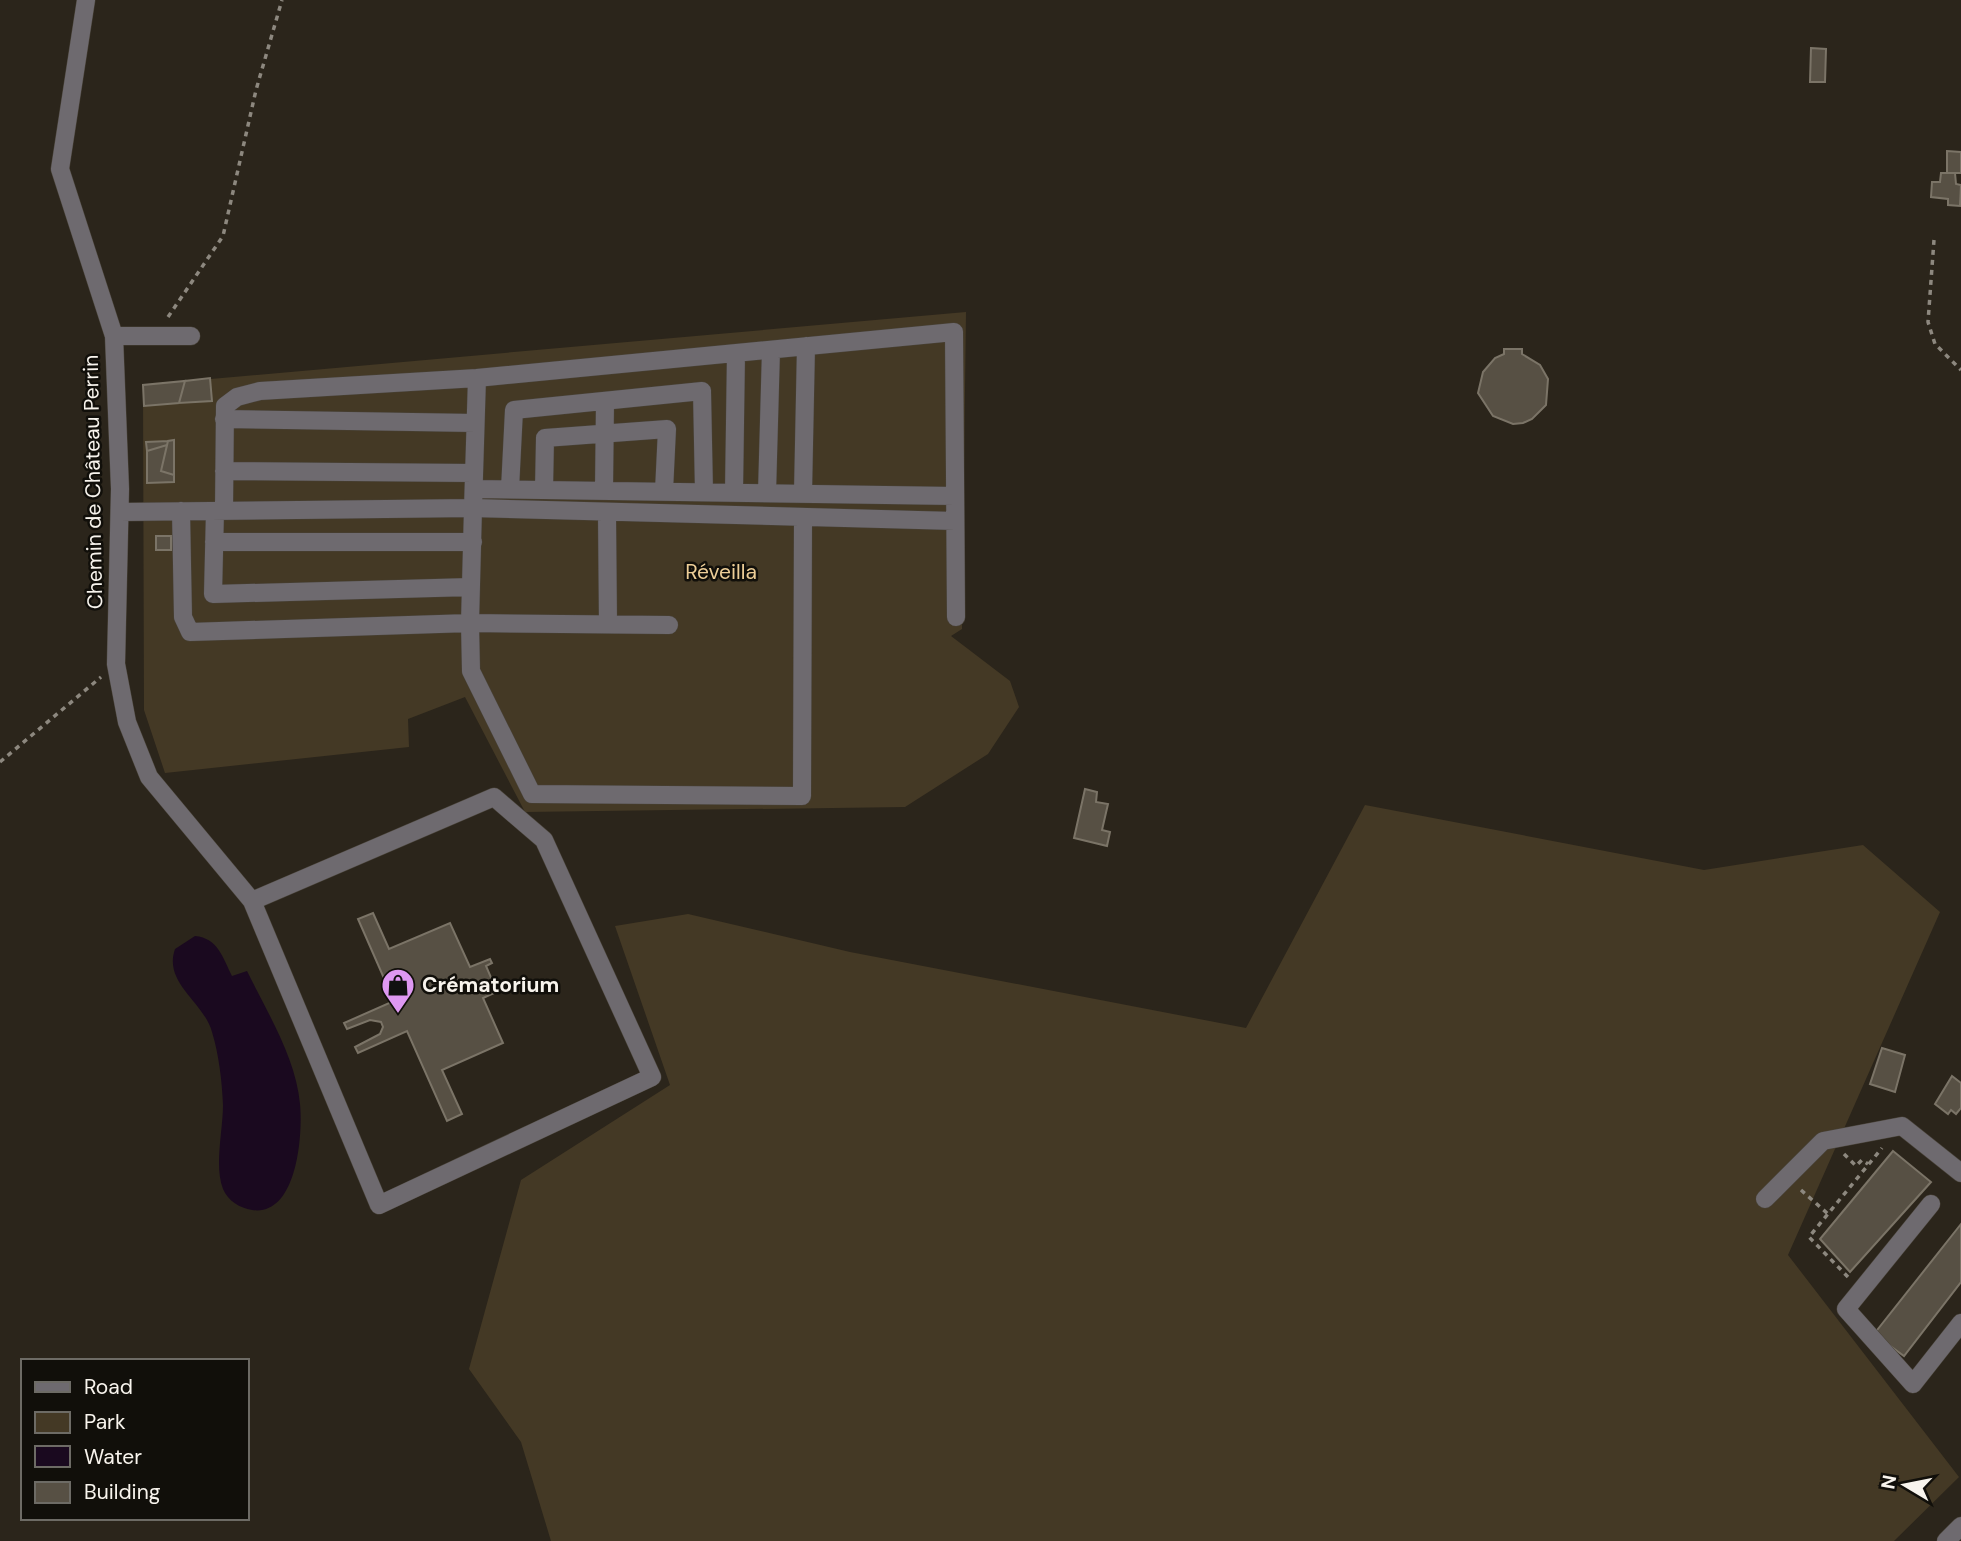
<svg xmlns="http://www.w3.org/2000/svg" width="1961" height="1541" font-family="'DM Sans',sans-serif">
<style>
.green{fill:#443925}
.water{fill:#1a091f}
.building{fill:#575044;stroke:#7b7467;stroke-width:2}
.lines{fill:none;stroke-linecap:round;stroke-linejoin:round}
.minor-casing{stroke:#484238;stroke-width:19}
.path{stroke:#8d887f;stroke-width:3.5;stroke-dasharray:5 5;stroke-linecap:butt}
.minor{stroke:#6e6a6f;stroke-width:18}
.labels{text-anchor:middle;dominant-baseline:central;stroke-width:5;stroke-linejoin:round;paint-order:stroke}
.street-label{font-size:21px;fill:#f8f4ed;stroke:#110f0a}
.park-label{font-size:21px;fill:#edce97;stroke:#110f0a}
.poi-label{font-size:21px;font-weight:bold;fill:#f8f4ed;stroke:#110f0a;text-anchor:start}
</style>
<rect width="100%" height="100%" fill="#2b251b"/>
<path class="green" d="M966,312L962,629L951,636L1010,681L1019,707L988,754L905,807L525,812L465,697L408,719L409,747L165,773L144,710L143,385Z
M1365,805L1704,870L1863,845L1940,912L1788,1255L1959,1477L1894,1541H551L521,1442L469,1369L521,1180L670,1085L615,926L688,914L850,952L1246,1028Z"/>
<path class="water" d="M195,936C218,938 223,958 232,976L247,971C267,1012 296,1058 300,1104C303,1135 297,1217 252,1210C240,1208 228,1201 223,1189C214,1166 223,1130 223,1105C222,1081 219,1055 212,1032C204,1002 163,983 175,949Z"/>
<path class="building" d="M1811,48L1826,49L1825,82H1810Z
M1947,151L1961,152V173H1947Z
M1941,173H1955L1956,184L1961,185L1960,206L1948,205V199L1931,197L1932,182H1940Z
M1504,349H1522V354L1540,365L1548,379L1546,405L1532,419L1523,423L1513,424L1493,416L1478,393L1483,372L1495,358L1504,354Z
M210,378L212,401L179,403L185,381Z
M185,381L179,403L144,406L143,385Z
M174,440V475L161,471L168,441Z
M168,441L167,445L147,451L146,442Z
M167,445L161,471L174,475V482L147,483V451Z
M156,536H171V550H156Z
M1085,789L1097,792L1096,802L1108,804L1102,830L1110,832L1107,846L1074,838Z
M373,913L389,949L450,923L470,967L490,959L492,963L486,966L495,987L501,984L503,989L483,998L503,1043L442,1070L462,1114L447,1121L407,1031L358,1053L355,1047L380,1034L383,1027L381,1022L370,1020L347,1029L344,1023L394,1001L358,919Z
M1882,1048L1905,1055L1895,1092L1870,1084Z
M1952,1076L1961,1083V1108L1956,1114L1951,1110L1948,1114L1935,1104Z
M1893,1151L1931,1182L1850,1272L1820,1239Z
M1961,1224V1282L1904,1356L1874,1334Z"/>
<g class="lines">
<defs>
<path id="minor" d="M86,0L60,169L114,336L120,489L116,664L127,722L149,777L252,901L494,797L544,840L652,1077L379,1205L252,901
M114,336H191
M477,378L954,332L956,617
M224,419L475,423
M224,471L474,473
M474,489L955,496
M510,489L514,410L702,391L704,492
M544,490L545,438L667,429L664,491
M604,490L605,401
M734,492L736,353
M767,493L771,350
M803,493L806,346
M181,511L183,617L190,632L470,623L473,508L955,521
M215,511L213,594L471,587
M120,512L473,508L477,378L260,391L237,397L225,406L224,511
M607,514L608,624
M214,542H473
M669,625L470,623L471,671L532,794L802,796L803,518
M1765,1199L1823,1141L1902,1126L1961,1173
M1931,1204L1846,1309L1913,1384L1961,1323
M1946,1541L1961,1526"/>
</defs>
<use href="#minor" class="minor-casing"/>
<path class="path" d="M1934,240L1928,322L1935,344L1961,370
M168,317L223,236L256,90L282,0
M0,762L101,677
M1844,1154L1856,1166L1862,1160L1868,1164
M1801,1190L1828,1214
M1848,1277L1809,1237L1882,1148"/>
<use href="#minor" class="minor"/>
</g>
<defs>
<symbol id="shop-pin" viewBox="-11 -11 22 30"><path d="M0 17L-7.5 6A9.5 9.5 0 1 1 7.5 6Z" fill="#de98f2" stroke="#110f0a"/><path d="M-5-2.5h2.3a2.7 3.5 0 0 1 5.4 0H5L5.5 6h-11ZM-1.5-2.5h3a1.5 2.3 0 0 0-3 0Z" fill="#111"/></symbol>
</defs>
<g fill-rule="evenodd">
<use href="#shop-pin" x="379" y="966" width="38" height="52"/>
</g>
<g class="labels">
<g class="street-label">
<text transform="translate(93 482) rotate(-91)">Chemin de Château Perrin</text>
</g>
<g class="park-label">
<text x="721" y="572">Réveilla</text>
</g>
<g class="poi-label">
<text x="422" y="985">Crématorium</text>
</g>
</g>
<rect x="21" y="1359" width="228" height="161" fill="#110f0a" stroke="#6d6b65" stroke-width="2"/>
<rect x="35" y="1382" width="35" height="10" fill="#6e6a6f" stroke="#6d6b65" stroke-width="2"/>
<text x="84" y="1394" font-size="21" fill="#f8f4ed">Road</text>
<rect x="35" y="1412" width="35" height="21" fill="#443925" stroke="#6d6b65" stroke-width="2"/>
<text x="84" y="1429" font-size="21" fill="#f8f4ed">Park</text>
<rect x="35" y="1446" width="35" height="21" fill="#1a091f" stroke="#6d6b65" stroke-width="2"/>
<text x="84" y="1464" font-size="21" fill="#f8f4ed">Water</text>
<rect x="35" y="1482" width="35" height="21" fill="#575044" stroke="#6d6b65" stroke-width="2"/>
<text x="84" y="1499" font-size="21" fill="#f8f4ed">Building</text>
<g transform="translate(1905 1485) rotate(280)" stroke="#110f0a" stroke-width="5" paint-order="stroke">
<path d="M0-5L12 26L0 18L-12 26Z" fill="#f8f4ed"/>
<text y="-10" font-size="19" font-weight="bold" text-anchor="middle" fill="#f8f4ed">N</text>
</g>
</svg>
